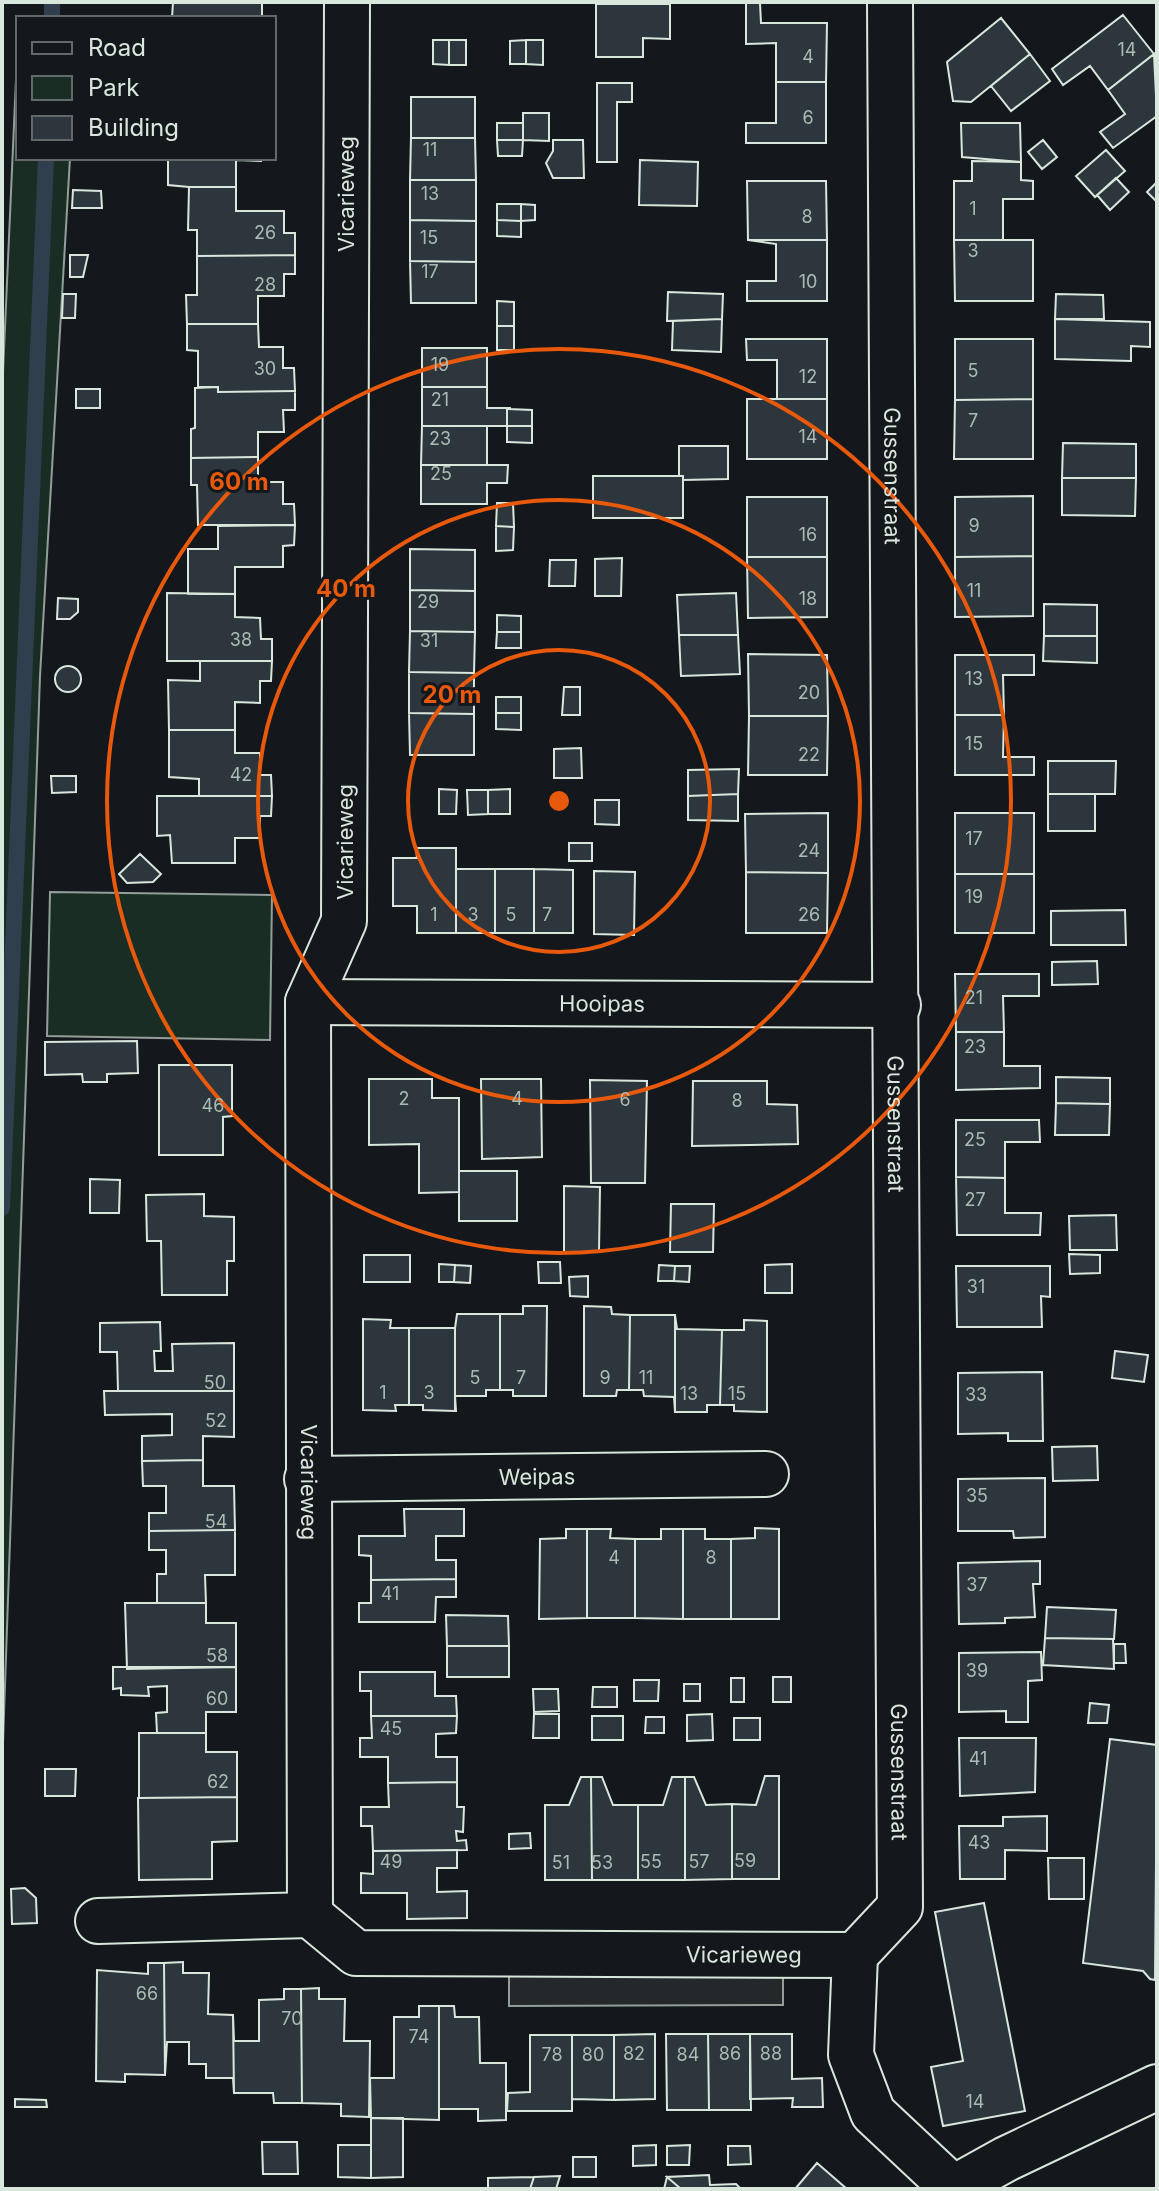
<svg xmlns="http://www.w3.org/2000/svg" width="1159" height="2191" font-family="Inter,sans-serif">
<style>
.green{fill:#1a2d24;stroke:#939e99;stroke-width:2}
.parking{fill:#24282b;stroke:#939e99;stroke-width:2}
.lines{fill:none;stroke-linecap:round;stroke-linejoin:round}
.stream{stroke:#2f3f4d;stroke-width:16}
.building{fill:#2c363c;stroke:#d8e6dc;stroke-width:2}
.minor-casing{stroke:#d8e6dc;stroke-width:48}
.minor{stroke:#14181c;stroke-width:44}
.ring{fill:none;stroke:#e8590c;stroke-width:4}
.labels{text-anchor:middle;dominant-baseline:central;stroke-width:6;stroke-linejoin:round;paint-order:stroke}
.number-label{font-size:18px;fill:#adbab4}
.street-label{font-size:22px;fill:#d8e6dc;stroke:#14181c}
.centre{fill:#e8590c;stroke:#14181c;stroke-width:4}
.ring-label{font-size:24px;text-anchor:middle;font-weight:bold;fill:#e8590c;stroke:#14181c;stroke-width:6;stroke-linejoin:round;paint-order:stroke}
</style>
<rect width="100%" height="100%" fill="#14181c"/>
<path class="green" d="M17,57L18,158H70L40,676L2,1772V395Z
M50,892L272,895L270,1040L47,1036Z"/>
<path class="parking" d="M783,1973V2005L509,2006V1974Z"/>
<g class="lines">
<path class="stream" d="M52,18V2
M2,1208L46,158"/>
</g>
<path class="building" d="M173,2H273V3H262V18H172Z
M746,3H760L761,23H827L826,82H776V43L746,44Z
M596,4H670V39L643,38V57H596Z
M1123,15L1154,54L1108,90L1090,66L1063,85L1052,69Z
M1001,18L1030,54L971,102L953,101L947,62Z
M433,40H449V65L433,64Z
M449,40H466V65H449Z
M526,40V64H510V41Z
M526,40H543V65L526,64Z
M1030,54L1050,81L1011,111L991,86Z
M1154,54L1157,116L1113,148L1100,132L1125,114L1108,90Z
M776,82H826V143H746V123H776Z
M597,83H632V102H617V162H597Z
M411,97H475V138H411Z
M523,113H549V141L523,140Z
M497,123H523V140H497Z
M961,123H1020L1021,162L962,157Z
M411,138H475L476,180H410Z
M497,140H523L522,156H498Z
M553,140H583L584,178H553L546,163L553,151Z
M1043,140L1057,157L1042,169L1028,152Z
M1106,150L1125,171L1095,197L1076,176Z
M168,158H261V161L236,160V187H189L168,185Z
M640,160L698,162L697,206L639,205Z
M972,161L1021,162V180L1033,181V199H1003V240H954V181H972Z
M1116,178L1129,192L1110,210L1097,195Z
M410,180H476V221L410,220Z
M747,181H826L827,240H748Z
M1157,182V202L1147,192Z
M189,187H236V211H284V233H295V255L197,256V230H188Z
M73,190L101,191L102,208H72Z
M497,204H521V221L497,220Z
M521,204L535,205V220L521,221Z
M410,220L476,221V262L410,261Z
M497,220L521,221V237L497,236Z
M748,240H827V301H747V281H776V244Z
M954,240H1033V301H955Z
M70,255H88L83,277H70Z
M295,255V274H284V296H258V324H187L186,295H197V256Z
M410,261L476,262V303H411Z
M668,292L723,294L722,319L667,321Z
M63,294H76L75,318H62Z
M1056,294L1103,295L1104,319H1055Z
M497,301L514,302V326H497Z
M722,319L721,352L672,350L673,321Z
M1055,319L1150,322V347L1131,346V361L1055,359Z
M187,324H258L259,347H283V368H294L295,391L218,392V387H198V351L187,350Z
M497,326H514V350H497Z
M746,339H827V399H777V360H747Z
M955,339H1033V399L955,400Z
M422,348H487V387H422Z
M218,387V392L295,391V410H283L284,432H258V457L191,458V429L195,428V388Z
M422,387H487V408H511L507,409V426H422Z
M76,389H100V408H76Z
M747,399H827V459H747Z
M1033,399V459H954L955,400Z
M507,409L532,410V426H507Z
M422,426H487V465H421Z
M507,426H532V443L507,442Z
M1063,443L1136,444V478H1062Z
M679,446H728V479L683,480V476H679Z
M258,457V482H283V504H294L295,525H198L197,485H191V458Z
M421,465H508L507,483H487V504H421Z
M593,476H683V518H593Z
M1062,478H1136L1135,516L1062,515Z
M1033,496V556L955,557V497Z
M747,497H827V557H747Z
M497,503H513L514,527L496,526Z
M295,525L294,545L283,546V567H235V594H188V549H218V526Z
M496,526L514,527L513,550L496,551Z
M410,549L475,550V591L410,590Z
M1033,556V616L955,617V557Z
M747,557H827V617L748,618Z
M622,558L621,596H595V559Z
M550,560H576L575,586H549Z
M410,590L475,591V632L410,631Z
M167,593L235,594V617L260,618L261,639H272V661H167Z
M736,593L738,635H679L677,595Z
M58,598L78,599V612L70,619H57Z
M1044,604L1097,605V636H1044Z
M497,615L521,616V632H497Z
M410,631L475,632L474,673L409,672Z
M497,632H521V648H496Z
M679,635H738L740,674L681,676Z
M1044,636H1097V663L1043,661Z
M748,654L827,655L828,716H749Z
M955,655H1034V675H1003L1004,715H955Z
M200,661H272L271,681H260V703L235,702V730H169L168,680L200,681Z
M55 679a13 13 0 1 1 26 0a13 13 0 1 1-26 0Z
M409,672L474,673V714L409,713Z
M564,687H580V715H562Z
M496,697H521V713H496Z
M409,713L474,714V755H410Z
M496,713H521V730L496,729Z
M955,715H1004L1003,757H1034V775H955Z
M749,716H828L827,775H748Z
M169,730H235V753H260V775H271L272,796H199V779L169,777Z
M581,748L582,778H554V749Z
M1048,761H1116L1115,794H1048Z
M739,769L738,794L688,796V770Z
M51,776H76V792L52,793Z
M439,789L457,790L456,814H439Z
M510,789V814H488V790Z
M467,790H488V814L468,815Z
M738,794V821L688,820V796Z
M1048,794H1095V831H1048Z
M157,796H272L271,816H260V838H235V863H172L170,835L157,836Z
M595,800H619V825L595,824Z
M828,813V873L746,872L745,814Z
M955,813H1034V874H955Z
M569,843H592V861H569Z
M416,848H456V933H417V906H393V858H417Z
M140,854L161,874L153,882L127,883L119,874Z
M456,869H495V933H456Z
M495,869H534V933H495Z
M534,869L573,870V933H534Z
M594,871L635,872L634,935L594,934Z
M746,872L828,873L827,933H746Z
M955,874H1034V933H955Z
M1125,910L1126,945H1051V911Z
M1097,961L1098,984L1052,985V962Z
M955,974H1039V996H1003L1004,1032H956Z
M956,1032H1004V1066H1040V1088L956,1090Z
M137,1041L138,1073L107,1074V1082H83L82,1074L45,1075V1042Z
M159,1065H232V1116L223,1117V1155H159Z
M1056,1077L1110,1078V1104L1056,1103Z
M369,1079H432V1098H459V1192L419,1193V1144L369,1145Z
M481,1079H541L542,1157L482,1159Z
M590,1080L647,1081L645,1183H591Z
M693,1081H767V1104L797,1105L798,1144L692,1146Z
M1056,1103L1110,1104L1109,1135H1055Z
M956,1120H1039L1040,1142H1005V1178L956,1177Z
M459,1171H517V1221H459Z
M956,1177L1005,1178V1213H1041L1040,1235H957Z
M90,1179L120,1180L119,1213H90Z
M564,1186L600,1187L599,1252H564Z
M204,1194V1216L234,1217V1261H227V1295H162L161,1241H147L146,1195Z
M671,1204H714L713,1252H670Z
M1116,1215L1117,1250H1070L1069,1216Z
M1069,1254L1100,1255V1273L1070,1274Z
M364,1255H410V1282H364Z
M538,1262H560L561,1283H539Z
M439,1264L455,1265L454,1282H439Z
M792,1264V1293H765V1265Z
M455,1265L471,1266L470,1283L454,1282Z
M659,1265L675,1266L674,1281H658Z
M675,1266H690L689,1282L674,1281Z
M956,1266H1050V1297L1041,1296L1042,1327H957Z
M588,1276V1297L570,1296L569,1277Z
M523,1306H547L546,1396H513V1390H500V1314H523Z
M584,1306L611,1307L612,1314L630,1315L629,1390H617L616,1396H584Z
M457,1314H500V1390H486V1396H455L456,1411H455V1328Z
M630,1315H675V1412L674,1397L644,1396L643,1390H629Z
M675,1315L677,1329L722,1330L720,1405H707V1412H675Z
M363,1319L391,1320L390,1328H409V1405H395L396,1411L363,1410Z
M744,1320L767,1321V1412L734,1411V1405H720L722,1330H744Z
M160,1322L161,1351H154L155,1371H173L172,1344L234,1343V1391H118L117,1352H100V1323Z
M409,1328H455V1411L423,1410V1405H409Z
M1115,1351L1148,1355L1144,1382L1112,1378Z
M1042,1372L1043,1441H1008V1433L958,1434V1373Z
M104,1391H234V1437L203,1436V1460L142,1461V1436L172,1435V1414L105,1415Z
M1097,1446L1098,1480L1053,1481L1052,1447Z
M203,1460V1486H234L235,1530L149,1531V1513H166V1486H143L142,1461Z
M1045,1478V1537L1014,1538L1013,1531H958V1479Z
M404,1509H464V1536H436V1560H456V1579L371,1580V1556L359,1555V1536H405Z
M755,1528L779,1529V1619H731V1539L755,1538Z
M566,1529H587V1618L539,1619L540,1539L566,1538Z
M587,1529H611L610,1538L635,1539V1618H587Z
M661,1529H683V1619L635,1618V1539H661Z
M683,1529H705V1539H731V1619H683Z
M235,1530V1575H205L206,1603H157V1574H166V1550H149V1531Z
M1040,1561V1584H1033L1035,1617L1005,1618V1623L959,1624L958,1563Z
M456,1579V1597H436L435,1622H359V1603H371V1580Z
M125,1603H206V1623H236V1667L127,1669Z
M1047,1607L1116,1610L1114,1639L1045,1638Z
M446,1615L508,1616L509,1646H447Z
M1045,1638L1113,1639L1114,1669L1043,1665Z
M1114,1644H1125L1126,1663H1114Z
M447,1646H509V1677H447Z
M1041,1652L1042,1680L1028,1681V1722H1006V1711L959,1712V1653Z
M113,1667H236V1712H206V1733H157L156,1713L167,1712V1686L148,1687L149,1696L121,1695V1688L113,1689Z
M360,1672H435V1696H456L457,1716H371V1691H360Z
M773,1677H791V1702H773Z
M731,1678H744V1702H731Z
M634,1680H659L658,1701H634Z
M684,1684H700V1701H684Z
M593,1687H617V1707H592Z
M533,1689H558L559,1711L534,1712Z
M1090,1703L1109,1705L1107,1723H1088Z
M534,1714H559V1738H533Z
M712,1714L713,1740L687,1741V1715Z
M371,1716H457L456,1733L436,1734V1757H457V1782L388,1783V1757H360V1738H372Z
M592,1716H623V1740H592Z
M646,1717H664V1733H645Z
M734,1718H760V1740H734Z
M139,1733H206V1752H237V1797L139,1798Z
M959,1738H1036L1035,1792L960,1796Z
M1110,1739L1157,1745L1155,1980L1150,1979L1143,1971L1083,1963Z
M45,1769H76L75,1796H45Z
M765,1776H779V1879H732V1804L756,1805Z
M581,1777H591L592,1880H545V1805H569Z
M591,1777H602L613,1805H638V1880H592Z
M672,1777H685V1880H638V1805H663Z
M685,1777H694L706,1805L732,1804V1879L685,1880Z
M457,1782V1807H464L463,1832L456,1831L457,1841L466,1840L467,1850L373,1851L372,1826H361V1807H389L388,1783Z
M237,1797V1841L212,1842V1879L139,1880L138,1798Z
M1047,1816V1851L1005,1850V1879H960L959,1826H1003V1817Z
M530,1833L531,1848L509,1849V1834Z
M457,1850V1868H437V1892L467,1891V1918L407,1919V1893H361V1873L373,1874V1851Z
M1048,1858H1084V1899H1049Z
M25,1888L36,1898L37,1923L12,1924L11,1889Z
M984,1903L1025,2111L943,2126L931,2067L963,2061L935,1912Z
M183,1962V1973H209L208,2014L233,2015L234,2093L233,2078H206V2064H189V2042H167L165,2075L164,1963Z
M148,1963H164L165,2075L125,2074V2082L96,2081L97,1970L148,1974Z
M319,1988V1999H345L344,2041H370L369,2117L341,2116V2104L302,2103L301,1989Z
M284,1989H301L302,2103H274L273,2093H234L233,2015L234,2041H259V2000L284,1999Z
M419,2006H439V2120L371,2118L370,2078H394V2017H419Z
M439,2006H454L455,2017H479L480,2063H506V2120L478,2121V2109H439Z
M655,2034V2099L614,2100V2035Z
M666,2034H708L709,2110H667Z
M708,2034H750L751,2110H709Z
M750,2034H792V2079L822,2078L823,2107H792L793,2098L750,2099Z
M530,2035H572V2111H507L508,2093L530,2092Z
M572,2035H614V2100L572,2099Z
M15,2099L46,2100L47,2107H15Z
M371,2118H403V2177L371,2178Z
M262,2142H297L298,2174H263Z
M338,2145H371V2178L338,2177Z
M656,2145V2165L633,2166V2146Z
M690,2145L689,2165H667V2146Z
M728,2146H750L751,2164L728,2165Z
M573,2157H596V2177H573Z
M817,2163L847,2189H795Z
M709,2175L710,2185L736,2184L741,2189H681L667,2177Z
M560,2176L556,2189H530L534,2177Z
M534,2177L530,2189H488V2178Z
M667,2177L681,2189H664Z"/>
<g class="lines">
<defs>
<g id="minor">
<path id="s1" d="M347,2L344,921L308,1002L310,1915L356,1953L855,1955"/>
<path id="s2" d="M890,2L900,1907L855,1955L851,2055L873,2113L953,2188"/>
<path id="s3" d="M308,1002L898,1005"/>
<path id="s4" d="M307,1479L766,1474"/>
<path d="M98,1921L310,1915"/>
<path d="M952,2189L1006,2159L1157,2087"/>
</g>
</defs>
<use href="#minor" class="minor-casing"/>
<use href="#minor" class="minor"/>
</g>
<g class="ring">
<circle cx="559" cy="801" r="151"/>
<circle cx="559" cy="801" r="301"/>
<circle cx="559" cy="801" r="452"/>
</g>
<g class="labels">
<g class="number-label">
<text x="1127" y="49">14</text>
<text x="808" y="56">4</text>
<text x="808" y="117">6</text>
<text x="430" y="149">11</text>
<text x="430" y="193">13</text>
<text x="973" y="208">1</text>
<text x="807" y="216">8</text>
<text x="265" y="232">26</text>
<text x="429" y="237">15</text>
<text x="973" y="250">3</text>
<text x="430" y="271">17</text>
<text x="808" y="281">10</text>
<text x="265" y="284">28</text>
<text x="440" y="364">19</text>
<text x="265" y="368">30</text>
<text x="973" y="370">5</text>
<text x="808" y="376">12</text>
<text x="440" y="399">21</text>
<text x="973" y="420">7</text>
<text x="808" y="436">14</text>
<text x="440" y="438">23</text>
<text x="441" y="473">25</text>
<text x="974" y="525">9</text>
<text x="808" y="534">16</text>
<text x="974" y="590">11</text>
<text x="808" y="598">18</text>
<text x="428" y="601">29</text>
<text x="241" y="639">38</text>
<text x="429" y="640">31</text>
<text x="974" y="678">13</text>
<text x="809" y="692">20</text>
<text x="974" y="743">15</text>
<text x="809" y="754">22</text>
<text x="241" y="774">42</text>
<text x="974" y="838">17</text>
<text x="809" y="850">24</text>
<text x="974" y="896">19</text>
<text x="434" y="914">1</text>
<text x="473" y="914">3</text>
<text x="511" y="914">5</text>
<text x="547" y="914">7</text>
<text x="809" y="914">26</text>
<text x="974" y="997">21</text>
<text x="975" y="1046">23</text>
<text x="404" y="1098">2</text>
<text x="517" y="1098">4</text>
<text x="625" y="1099">6</text>
<text x="737" y="1100">8</text>
<text x="213" y="1105">46</text>
<text x="975" y="1139">25</text>
<text x="975" y="1199">27</text>
<text x="976" y="1286">31</text>
<text x="475" y="1377">5</text>
<text x="521" y="1377">7</text>
<text x="605" y="1377">9</text>
<text x="646" y="1377">11</text>
<text x="215" y="1382">50</text>
<text x="383" y="1392">1</text>
<text x="429" y="1392">3</text>
<text x="689" y="1393">13</text>
<text x="737" y="1393">15</text>
<text x="976" y="1394">33</text>
<text x="216" y="1420">52</text>
<text x="977" y="1495">35</text>
<text x="216" y="1521">54</text>
<text x="614" y="1557">4</text>
<text x="711" y="1557">8</text>
<text x="977" y="1584">37</text>
<text x="390" y="1593">41</text>
<text x="217" y="1655">58</text>
<text x="977" y="1670">39</text>
<text x="217" y="1698">60</text>
<text x="391" y="1728">45</text>
<text x="978" y="1758">41</text>
<text x="218" y="1781">62</text>
<text x="979" y="1842">43</text>
<text x="745" y="1860">59</text>
<text x="391" y="1861">49</text>
<text x="651" y="1861">55</text>
<text x="699" y="1861">57</text>
<text x="561" y="1862">51</text>
<text x="602" y="1862">53</text>
<text x="147" y="1993">66</text>
<text x="292" y="2018">70</text>
<text x="419" y="2036">74</text>
<text x="634" y="2053">82</text>
<text x="730" y="2053">86</text>
<text x="771" y="2053">88</text>
<text x="552" y="2054">78</text>
<text x="593" y="2054">80</text>
<text x="688" y="2054">84</text>
<text x="975" y="2101">14</text>
</g>
<g class="street-label">
<text transform="translate(346 194) rotate(-90)">Vicarieweg</text>
<text stroke="none"><textPath href="#s2" startOffset="474">Gussenstraat</textPath></text>
<text transform="translate(345 842) rotate(-90)">Vicarieweg</text>
<text stroke="none"><textPath href="#s3" startOffset="294">Hooipas</textPath></text>
<text stroke="none"><textPath href="#s2" startOffset="1122">Gussenstraat</textPath></text>
<text stroke="none"><textPath href="#s4" startOffset="230">Weipas</textPath></text>
<text stroke="none"><textPath href="#s1" startOffset="1488">Vicarieweg</textPath></text>
<text stroke="none"><textPath href="#s2" startOffset="1770">Gussenstraat</textPath></text>
<text stroke="none"><textPath href="#s1" startOffset="2368">Vicarieweg</textPath></text>
</g>
</g>
<circle cx="559" cy="801" r="12" class="centre"/>
<g class="ring-label">
<text x="239" y="490">60 m</text>
<text x="346" y="597">40 m</text>
<text x="452" y="703">20 m</text>
</g>
<rect width="1159" height="2191" fill="none" stroke="#d8e6dc" stroke-width="8"/>
<rect x="16" y="16" width="260" height="144" fill="#14181c" stroke="#626a69" stroke-width="2"/>
<rect x="32" y="42" width="40" height="12" fill="#14181c" stroke="#626a69" stroke-width="2"/>
<text x="88" y="56" font-size="24" fill="#d8e6dc">Road</text>
<rect x="32" y="76" width="40" height="24" fill="#1a2d24" stroke="#626a69" stroke-width="2"/>
<text x="88" y="96" font-size="24" fill="#d8e6dc">Park</text>
<rect x="32" y="116" width="40" height="24" fill="#2c363c" stroke="#626a69" stroke-width="2"/>
<text x="88" y="136" font-size="24" fill="#d8e6dc">Building</text>
</svg>
